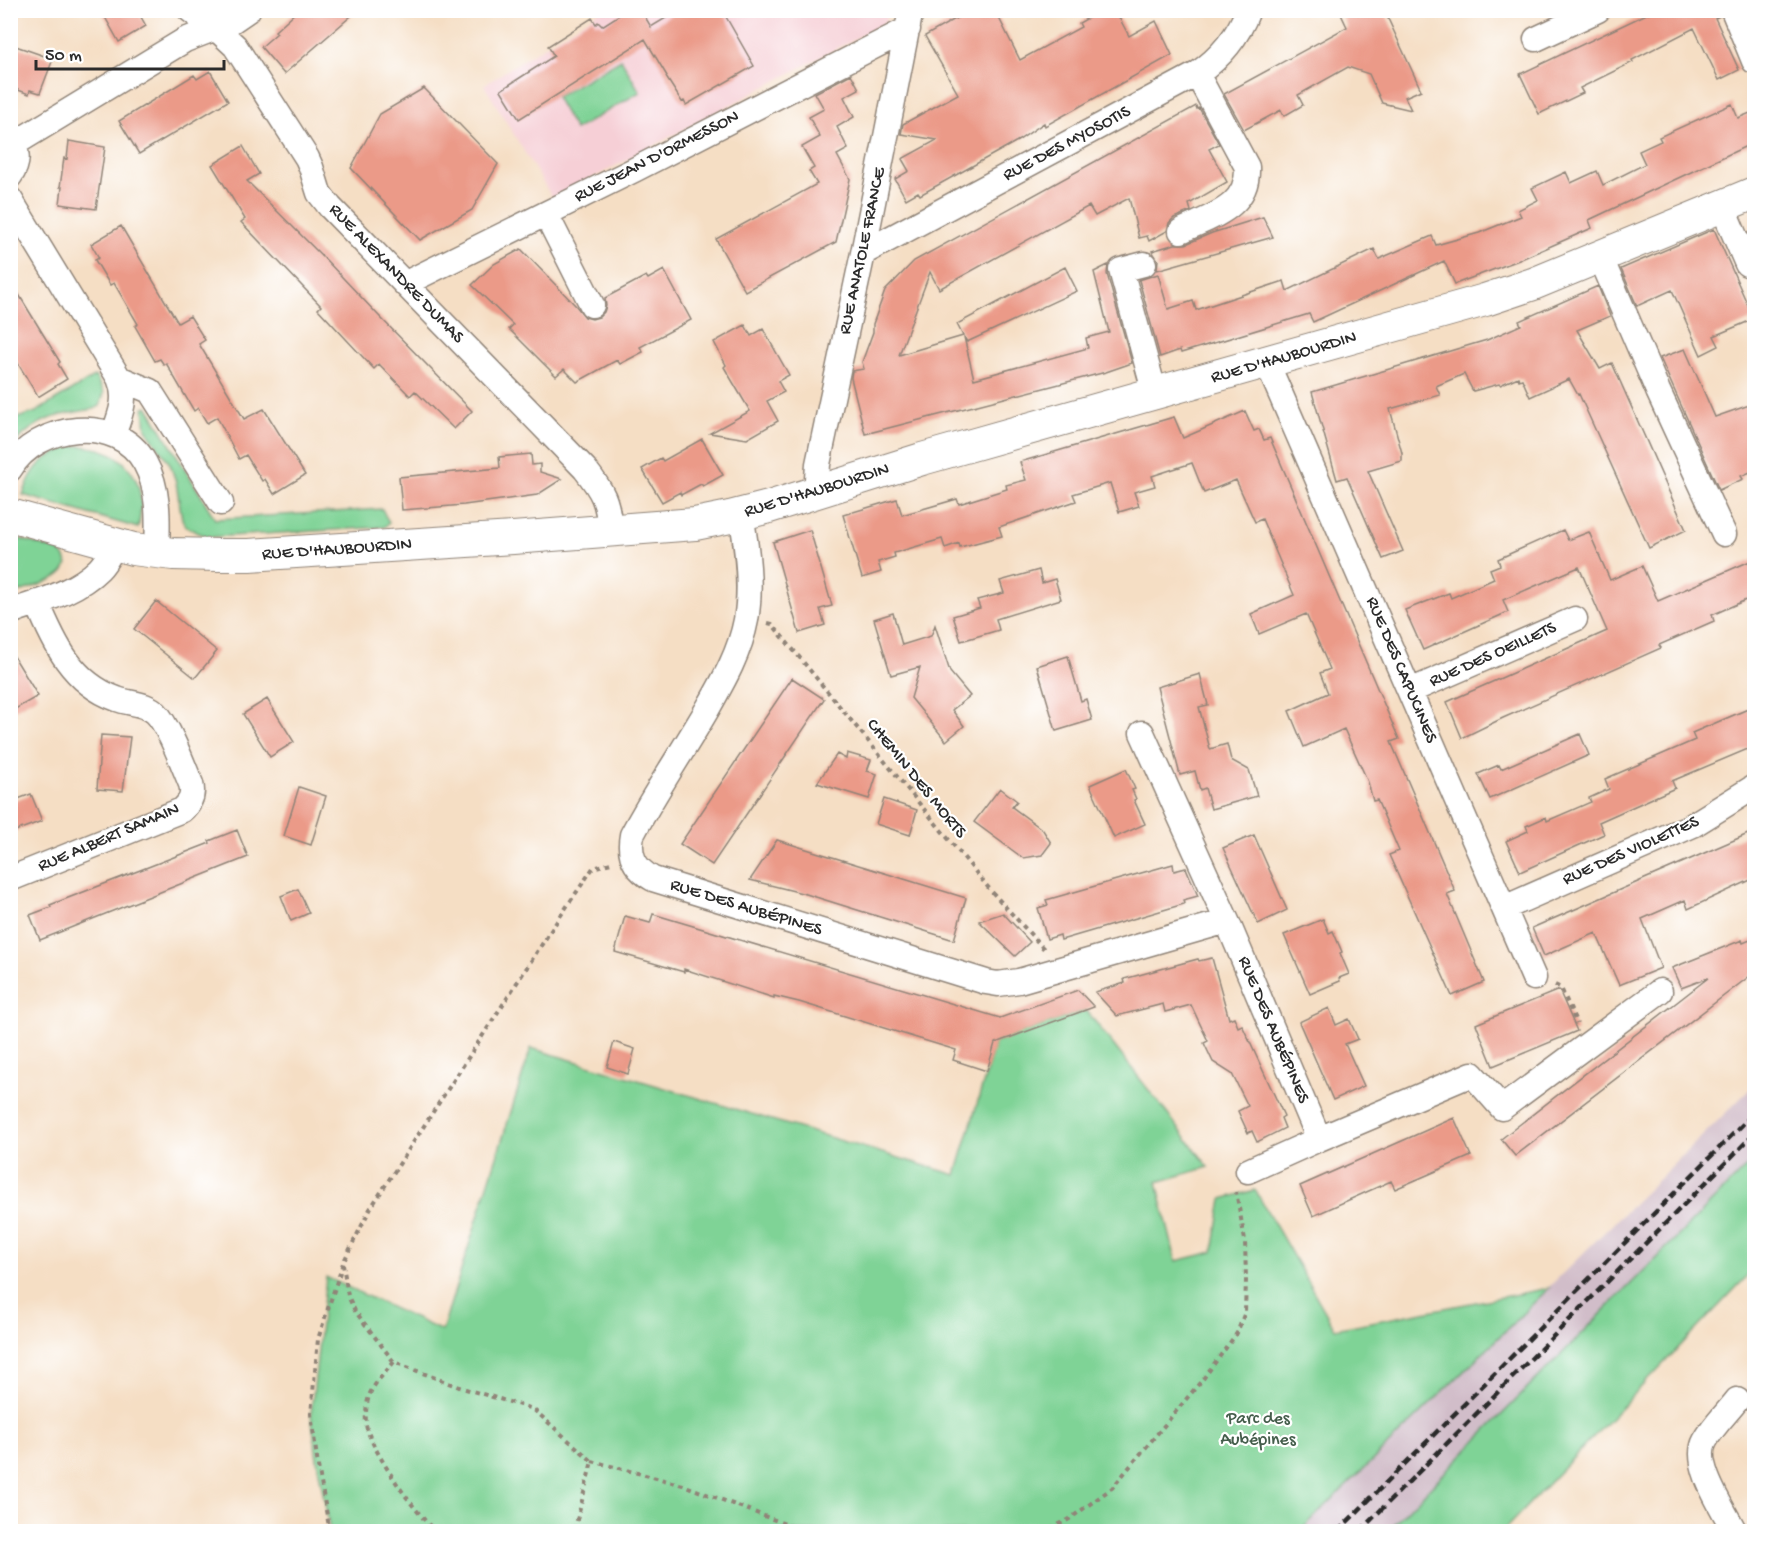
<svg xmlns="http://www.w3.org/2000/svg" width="1765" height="1542" font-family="'Gochi Hand',sans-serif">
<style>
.built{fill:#f6cfd6}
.industrial{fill:#d1bdc9}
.green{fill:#7fd396;stroke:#557f60;stroke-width:1.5}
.building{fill:#eb9a88}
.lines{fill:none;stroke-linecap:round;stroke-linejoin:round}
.minor-casing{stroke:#908478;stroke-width:27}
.major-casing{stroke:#908478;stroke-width:34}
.path{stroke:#908478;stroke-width:4;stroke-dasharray:4.5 4.5;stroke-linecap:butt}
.minor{stroke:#fff;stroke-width:24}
.major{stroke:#fff;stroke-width:32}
.rail{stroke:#2b2b2b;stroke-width:4.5;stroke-dasharray:9 4.5;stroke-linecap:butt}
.labels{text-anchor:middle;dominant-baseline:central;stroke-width:4.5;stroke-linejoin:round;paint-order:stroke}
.street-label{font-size:18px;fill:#2b2b2b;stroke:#fff}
.park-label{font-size:18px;fill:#445d4b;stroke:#fff}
</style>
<rect width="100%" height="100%" fill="#fff"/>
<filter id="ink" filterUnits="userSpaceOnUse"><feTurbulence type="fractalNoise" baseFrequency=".0167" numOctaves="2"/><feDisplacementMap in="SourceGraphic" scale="12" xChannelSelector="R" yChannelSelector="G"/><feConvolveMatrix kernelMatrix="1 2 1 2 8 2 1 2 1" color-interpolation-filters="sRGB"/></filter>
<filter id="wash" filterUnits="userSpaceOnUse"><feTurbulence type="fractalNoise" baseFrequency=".008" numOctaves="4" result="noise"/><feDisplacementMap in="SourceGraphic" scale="24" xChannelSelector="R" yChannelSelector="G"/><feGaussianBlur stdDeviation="1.35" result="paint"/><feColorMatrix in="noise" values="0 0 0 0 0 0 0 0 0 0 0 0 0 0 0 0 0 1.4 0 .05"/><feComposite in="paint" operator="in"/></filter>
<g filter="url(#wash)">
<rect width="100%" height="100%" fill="#f5dec4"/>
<path class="built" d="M600,11H888L885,23L553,199L484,85Z"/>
<path class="industrial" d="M1754,1085V1159L1387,1531L1300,1532Z"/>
<path class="green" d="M621,59L640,92L575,130L556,97Z
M95,376L104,393L100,406L94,409C56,415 38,417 11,447V420L36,412Z
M147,406L215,519L382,509L389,523L384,527L210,537L196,532L186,526L182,519L176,482L170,464L146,429L144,408Z
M72,446C123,445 150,478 138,528L23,495C33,465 43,457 72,446Z
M11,536L59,551C88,575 26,589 11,595Z
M1086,1010L1209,1167L1157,1182L1176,1261L1213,1252L1222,1199L1255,1190L1335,1329L1549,1288L1300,1531H330L318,1466L311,1414L326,1277L442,1331L531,1048L956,1175L995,1043Z
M1754,1159V1269L1503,1531H1387Z"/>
<g id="blocks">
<path class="building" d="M101,10H137L146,26L119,42Z
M298,10H358L284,74L261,47L277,33L275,31Z
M627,10H641L651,27L679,10H722L754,66L686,105L684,101L682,102L666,77L667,76L645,39L519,119L501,90L554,56L548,46L592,18L596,24L598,22L602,26Z
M971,10H995L1020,60L1081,27L1079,23L1102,10H1115L1129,36L1156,21L1172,55L1045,126L1044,123L1019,140L920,195L918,192L906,199L895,179L909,171L902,159L937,140L901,134L903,124L958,94L925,36Z
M1339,10H1384L1421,90L1405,97L1411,110L1382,103L1369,74L1348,67L1298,95L1303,105L1284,116L1281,110L1244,130L1224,94L1347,27Z
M1655,10H1719L1720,16L1715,18L1739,70L1719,80L1694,28L1632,60L1633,62L1580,88L1583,93L1539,114L1520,74Z
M10,44L53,59L40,93L30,90L29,94L10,87Z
M210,71L228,101L139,154L119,121L194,75L197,79Z
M851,74L859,89L844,97L854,117L837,127L848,149L837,155L850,179L836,242L745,291L716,239L817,184L809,171L814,168L802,147L820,137L809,117L824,109L815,93Z
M424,88L498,164L472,210L420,240L351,168L380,114Z
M1732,104L1738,118L1755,111V142L1589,220L1592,228L1519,260L1455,284L1444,261L1313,322L1309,314L1181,353L1180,350L1160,357L1139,280L1158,274L1168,309L1193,301L1196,310L1284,281L1287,291L1374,249L1379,259L1432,236L1436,245L1479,233L1521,216L1518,210L1538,200L1532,188L1566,172L1571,183L1597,171L1603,185L1645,164L1639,151L1661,141L1659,137Z
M1196,106L1197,109L1199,108L1219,144L1209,149L1227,182L1189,204L1191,211L1174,218L1169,223L1167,231L1149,241L1147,236L1139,238L1129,198L1095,216L1089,206L939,289L930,272L899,355L963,336L957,324L1065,267L1077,291L967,342L964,337L974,379L1088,348L1086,338L1109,332L1094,272L1108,265L1107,274L1132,363L1106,372L865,434L851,378L852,371L864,369L862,362L873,332V324L885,291L914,261Z
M69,141L105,147L96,209L60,204L62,187H60L64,158L67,159Z
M243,146L259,174L247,181L326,260L378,315L472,411L454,429L415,391L410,396L379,364L374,369L318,309L321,306L241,222L245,219L212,165Z
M1263,217L1273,237L1157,270L1158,260L1152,251L1175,244H1186L1212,233Z
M121,226L178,323L190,316L205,340L199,344L244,419L264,409L305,475L274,494L265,479L262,481L246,455L239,459L217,417L207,423L198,408L194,411L166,363L164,365L160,359L155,361L135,326L138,324L114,283L110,285L95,260L99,258L91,244Z
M1714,229L1754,319L1714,336L1719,346L1701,355L1672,290L1637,306L1621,269Z
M521,249L576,306L585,317L592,319L599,317L604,312L606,306L605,298L646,276L648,279L664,270L691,320L640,347L643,352L620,364L617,360L577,382L564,369L556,376L509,329L513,325L472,285L494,264Z
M10,280L60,362L58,364L67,379L38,397L10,350Z
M1598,286L1610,316L1577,330L1600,369L1612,363L1686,530L1649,548L1579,394L1578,395L1569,379L1530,397L1522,379L1519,380L1518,377L1500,385L1499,384L1473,391L1464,374L1436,386L1440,395L1390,409L1402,453V461L1368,471L1403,551L1383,559L1347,477L1337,480L1312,392L1487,340L1521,325L1519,321Z
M745,325L751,336L763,329L789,375L778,381L784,392L767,401L778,421L747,439L710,433L750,411L724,367L726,365L714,342Z
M1685,349L1715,417L1755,403V470L1741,476L1743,479L1719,490L1660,358Z
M1245,411L1254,431L1259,429L1264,440L1270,438L1399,739L1391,742L1455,891L1447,894L1484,982L1452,996L1389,855L1399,851L1377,800L1373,801L1368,782L1344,729L1304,747L1289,711L1328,693L1320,673L1330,669L1306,614L1259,634L1251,614L1294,595L1262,519L1255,522L1236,480L1204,493L1192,463L1152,476L1155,486L1134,492L1139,506L1119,512L1110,483L1073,494L1076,501L999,527L1002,536L960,547L959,543L945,548L942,539L894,553L895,557L878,562L881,572L862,578L843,515L897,499L902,515L957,499L959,504L1007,489L1006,485L1026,480L1020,462L1174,417L1183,438Z
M702,439L723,475L703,486L701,484L681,495L680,492L662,502L642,469L661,458L663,461Z
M531,454L532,465L540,464V472L562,479L537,495L464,505L402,510L399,477L500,468L499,457Z
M810,530L832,606L820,609L825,625L799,633L773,542Z
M1563,530L1568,540L1589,532L1610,580L1642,566L1658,601L1755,559V596L1712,615L1714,621L1659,645L1661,648L1503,718L1462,738L1447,702L1607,631L1579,567L1503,600L1508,612L1423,650L1405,610L1449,593L1451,598L1494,579L1490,569L1500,565L1498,559Z
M1039,570L1042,583L1055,579L1061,599L996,619L999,630L961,641L953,616L980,608L977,600L1004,593L1000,581Z
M156,601L217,651L195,678L134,629Z
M893,613L902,645L931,636L935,625L950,672L970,696L952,710L964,726L946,741L911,698L920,667L891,675L874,619Z
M10,650L38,696L10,712Z
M1068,656L1081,701L1086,699L1092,720L1056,731L1037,666Z
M1200,674L1208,705L1199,707L1210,749L1227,744L1231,760L1249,770L1257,796L1211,809L1205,788L1200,790L1195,771L1180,775L1157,687Z
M792,678L824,699L712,865L680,844Z
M267,699L294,742L270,757L243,714Z
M1755,706V746L1672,781L1675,788L1599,822L1604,834L1520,872L1506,841L1528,831L1526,826L1546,817L1547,821L1591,802L1589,798L1609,789L1605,779L1695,740L1692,733Z
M1580,734L1589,755L1490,799L1478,774L1499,765L1501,769Z
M101,735L130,737L123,791L97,789Z
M847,753L871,760L867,771L877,774L869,799L817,783L837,754L846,759Z
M1126,769L1135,789L1132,790L1136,799L1134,800L1145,824L1114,838L1090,785Z
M299,787L326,796L311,845L284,836Z
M1000,788L1017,801L1012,807L1043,830L1051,843L1042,855L1023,858L974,822Z
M31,794L42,821L10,833V802Z
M884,799L917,810L910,835L876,824Z
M237,830L248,857L40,940L30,915L51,907L50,905L210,843L209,841Z
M1755,831V878L1688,909L1685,900L1642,919L1661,968L1619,985L1596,933L1544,956L1532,928Z
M1254,835L1287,910L1258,924L1223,848Z
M777,840L966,898L954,940L806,894L750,880Z
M1173,864L1174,871L1186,868L1198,896L1183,900L1184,904L1061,940L1060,935L1047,939L1038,908L1048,905L1046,900Z
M298,889L309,913L291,921L281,896Z
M1003,913L1030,942L1015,956L979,921Z
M653,914L1000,1018L1078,990L1094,1007L995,1043L987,1071L953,1060L956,1050L799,1002L774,996V998L684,969V972L615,952L625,916L650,923Z
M1323,919L1329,933L1333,931L1342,952L1340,953L1349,974L1339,978L1340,981L1310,994L1284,935Z
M1755,938V972L1515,1156L1501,1139L1708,978L1681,988L1672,968L1742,940L1743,943Z
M1212,958L1229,1019L1234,1017L1238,1027L1242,1025L1284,1116L1281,1118L1285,1128L1257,1142L1252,1131L1248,1133L1238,1111L1248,1106L1232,1074L1213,1062L1204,1043L1208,1041L1191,1005L1165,1012L1163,1004L1117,1016L1095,992L1125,983L1124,979L1198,959L1199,961Z
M1559,990L1577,1031L1493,1066L1476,1024Z
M1329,1008L1336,1025L1349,1019L1358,1039L1345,1044L1364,1086L1333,1100L1299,1022Z
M614,1042L635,1049L628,1074L607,1067Z
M1454,1118L1471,1156L1395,1189L1391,1181L1313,1216L1300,1186Z"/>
</g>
</g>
<g filter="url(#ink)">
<use href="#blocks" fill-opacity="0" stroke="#908478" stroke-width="1.5"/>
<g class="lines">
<defs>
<path id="minor" d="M190,10L222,34L235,46L307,158L311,167L319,193L330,207L585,469C603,492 608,501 610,531
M1733,10L1754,61
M1536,39L1598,10
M10,139C19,151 19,164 10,176
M14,144L185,40L229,23L248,10
M10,199L119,378C128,398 120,416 113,435
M1722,206L1747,264L1754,260
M546,214L592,305
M1181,231C1211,216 1249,208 1247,167L1197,74
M863,253L1197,74C1220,58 1238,37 1248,10
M1600,256L1658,391L1724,534
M1144,264L1121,270L1155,394
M406,283L634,170L908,29
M1267,363L1534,978
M119,378L150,391L221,503
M10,469C36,424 117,412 145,463C160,490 158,523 157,553
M820,491L817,479L818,464L863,253L911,10
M741,514C747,548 752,586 746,620C740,652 724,680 708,708C683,751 655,792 632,835C628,856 635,869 653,879L986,982L998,984L1019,981L1227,921L1319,1139L1472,1074L1502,1108L1660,991
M10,612C41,601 76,592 99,569C106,562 110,553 115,545
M1410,691L1575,619
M1142,733L1227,921
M10,879L182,810C191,802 194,795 191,784C183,765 169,726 156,713C146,703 130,704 117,699C72,683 54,643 37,602
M1504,908L1693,825L1754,787
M1248,1171L1319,1139
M1735,1532C1724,1510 1692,1464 1705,1441C1713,1426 1727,1413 1737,1400"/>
<path id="major" d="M10,515L133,549L173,554L218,555H249L513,538L695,524L730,517L769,507L922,459L1485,300L1533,284L1754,193"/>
</defs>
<use href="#minor" class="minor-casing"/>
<use href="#major" class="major-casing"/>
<path class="path" d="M768,623L772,624L992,892L1044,949
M1555,985L1561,988L1577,1024
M343,1264L348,1296L355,1311L394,1362L459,1387L533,1409L592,1461L574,1532
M394,1362C386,1372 373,1384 369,1396C366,1405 364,1423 368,1432C379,1461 414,1511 436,1532
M592,1461L683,1485L806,1532
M330,1532L318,1466L311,1414L318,1339L343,1263L370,1209L559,918L593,868L611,863
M1042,1532L1068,1520L1112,1488L1203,1379L1237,1333L1245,1312L1246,1280L1245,1240L1236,1192"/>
<use href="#minor" class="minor"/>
<use href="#major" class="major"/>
<path class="rail" d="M1337,1532L1754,1113
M1359,1532L1754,1134"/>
</g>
</g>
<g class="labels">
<g class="street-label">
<text transform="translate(1067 144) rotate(-28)">RUE DES MYOSOTIS</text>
<text transform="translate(657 157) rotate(-27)">RUE JEAN D'ORMESSON</text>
<text transform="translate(863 251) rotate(-78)">RUE ANATOLE FRANCE</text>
<text transform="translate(396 274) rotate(46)">RUE ALEXANDRE DUMAS</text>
<text transform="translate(1284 358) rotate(-16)">RUE D'HAUBOURDIN</text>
<text transform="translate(817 491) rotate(-17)">RUE D'HAUBOURDIN</text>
<text transform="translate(337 550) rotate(-4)">RUE D'HAUBOURDIN</text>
<text transform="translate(1493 655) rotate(-24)">RUE DES OEILLETS</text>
<text transform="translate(1401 670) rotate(67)">RUE DES CAPUCINES</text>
<text transform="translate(916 779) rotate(51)">CHEMIN DES MORTS</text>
<text transform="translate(109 838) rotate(-23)">RUE ALBERT SAMAIN</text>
<text transform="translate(1631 851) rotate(-24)">RUE DES VIOLETTES</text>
<text transform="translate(746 908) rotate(17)">RUE DES AUBÉPINES</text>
<text transform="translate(1273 1030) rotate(67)">RUE DES AUBÉPINES</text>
</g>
<g class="park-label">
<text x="1258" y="1419">Parc des<tspan x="1258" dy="21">Aubépines</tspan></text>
</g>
</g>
<rect width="1765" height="1542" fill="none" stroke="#fff" stroke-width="36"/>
<path d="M36 60v9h188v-9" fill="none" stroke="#2b2b2b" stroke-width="3"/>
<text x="45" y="60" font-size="18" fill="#2b2b2b" stroke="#ffffff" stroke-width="4.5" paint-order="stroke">50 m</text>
</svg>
